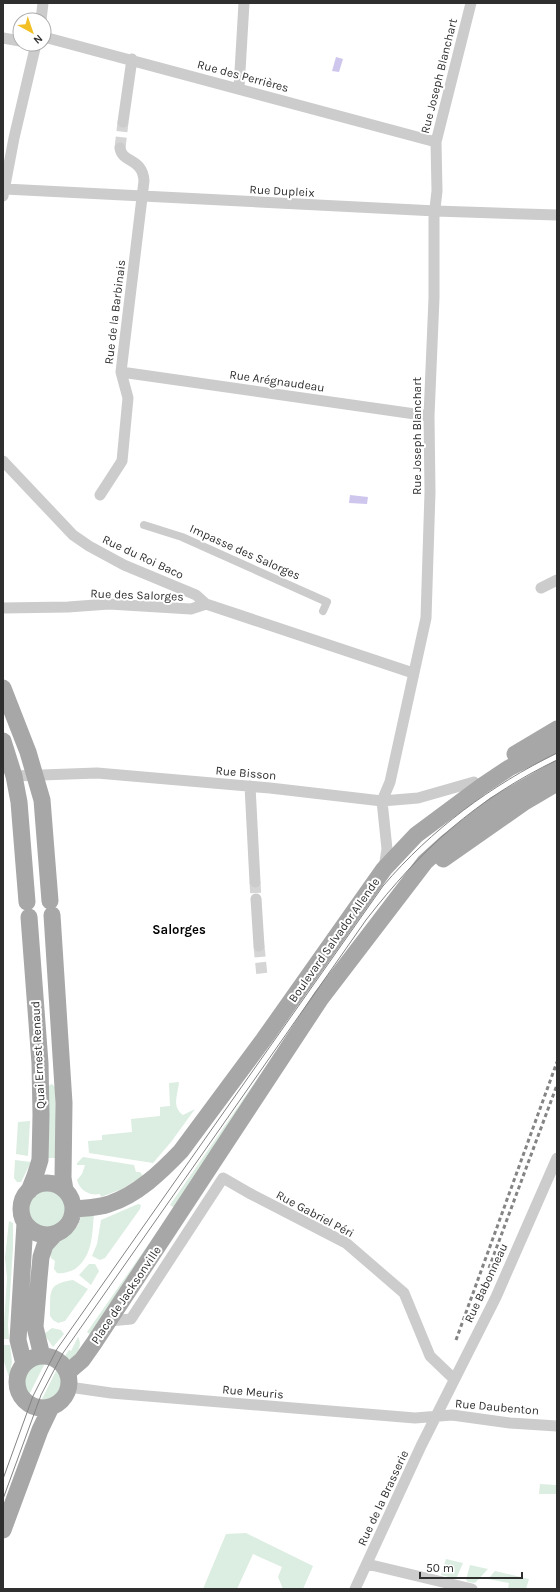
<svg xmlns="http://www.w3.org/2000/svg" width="560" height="1592" font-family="Karla,sans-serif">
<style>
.green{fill:#dcede1}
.water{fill:#cfc6ee}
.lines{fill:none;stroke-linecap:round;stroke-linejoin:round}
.minor-tunnel{stroke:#d5d5d5;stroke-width:11;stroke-dasharray:11 5.5;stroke-linecap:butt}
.pedestrian{stroke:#ccc;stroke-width:8}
.minor{stroke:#ccc;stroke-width:11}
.primary{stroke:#a7a7a7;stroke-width:17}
.tram{stroke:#848484;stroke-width:1}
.rail{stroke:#848484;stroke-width:3;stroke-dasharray:4 3;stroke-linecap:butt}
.labels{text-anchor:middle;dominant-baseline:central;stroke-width:4;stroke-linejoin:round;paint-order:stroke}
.street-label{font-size:12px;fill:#2f2f2f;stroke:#fff}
.neighbourhood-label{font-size:13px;font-weight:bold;fill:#000;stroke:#fff}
</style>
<rect width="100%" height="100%" fill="#fff"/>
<path class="green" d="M285,1039L177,1209L170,1205Z
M179,1082C178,1095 171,1106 183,1115L195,1109L171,1142L153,1163L89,1153L88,1141L102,1140V1135L132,1132L131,1119L160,1116V1107L170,1106L169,1083Z
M52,1084L55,1087L57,1158H47L48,1086Z
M30,1121L28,1156L16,1154L18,1122Z
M83,1157L134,1165L136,1172H140L143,1176L122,1189L101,1197L100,1194C90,1196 80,1191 77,1180L82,1174L85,1165H77V1163Z
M15,1160L31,1162L21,1182H17L14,1178Z
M29 1209a19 19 0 1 1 38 0a19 19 0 1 1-38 0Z
M138,1204L141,1205L140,1209L105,1258L100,1260L92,1256L97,1244L101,1220Z
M94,1214C92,1234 93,1256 75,1269C69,1272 63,1274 57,1273L54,1269L55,1261L51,1258C48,1243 65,1240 74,1230C78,1227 80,1221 81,1216Z
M169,1215L93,1336L87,1332Z
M9,1221L13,1223V1248L8,1325L9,1339H3L7,1278L5,1258Z
M89,1264H95L99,1271L91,1285L79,1275Z
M73,1280L88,1289L65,1321L58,1323L53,1320L50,1316C51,1292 46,1284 73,1280Z
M52,1328L61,1330L64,1334L53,1347L44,1334Z
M78,1337C83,1346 77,1354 69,1360L65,1356L69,1350L71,1351Z
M3,1345H10L12,1362L9,1377L3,1359Z
M40,1363H45L29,1395C19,1382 25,1368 40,1363Z
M57,1369C68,1383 59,1401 41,1401Z
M540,1484L556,1485L557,1494H539Z
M246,1533L313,1566L303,1589H283L278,1577L282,1567L253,1554L237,1589H203L226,1534Z
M446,1559L463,1563L456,1579L441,1575Z
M470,1565L488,1569L475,1583L468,1582L466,1580Z
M495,1571L529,1579L526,1589H508L509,1583L488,1579Z"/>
<path class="water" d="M336,57L343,59L339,72L332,71Z
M350,495L368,497L367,504L349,503Z"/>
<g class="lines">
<path class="minor-tunnel" d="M120,148L123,122
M255,882L256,899
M259,946L262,976"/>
<path class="pedestrian" d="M144,525L182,537L327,602L323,611"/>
<path class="minor" d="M41,20L43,3
M44,37L436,142
M3,38L20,41
M239,88L244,3
M123,122L132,59
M5,189L436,211L557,215
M3,196L14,138L36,44
M121,372L429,416
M3,461L73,535L89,546L124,565L196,595L206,604
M100,495L122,461L128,398L121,372L144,181C143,158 122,163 120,148
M541,588L557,580
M3,608L68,607L109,604L191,609L206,604L413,673
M14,776L97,773L270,788L382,801L418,798L474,782
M250,786L255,882
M384,868L387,849L382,801L390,782L426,618L430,492L429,416L434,298V217L437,191L436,142L471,3
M256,899L259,946
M109,1321L131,1319L223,1178L249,1193L346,1243L404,1293L430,1356L454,1379
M69,1387L111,1393L415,1418L452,1415L510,1423L557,1426
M367,1564L472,1589
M355,1589L421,1446L496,1297L557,1158"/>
<path class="primary" d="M3,688L28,752L42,800L50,901
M3,741L14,776L19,802L27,902
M515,754L557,729
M443,859L523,803L557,783
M52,915L64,1103L63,1178L65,1190
M21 1209a26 26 0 1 1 52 0a26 26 0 1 1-52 0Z
M29,1191L35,1176L40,1160L41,1115L40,1063L29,917
M73,1209C85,1208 98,1208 109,1204C137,1195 161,1172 181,1151L264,1039L384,869L416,835L482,786L509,768L557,744
M17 1382a26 26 0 1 1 52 0a26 26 0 1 1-52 0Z
M42,1356L35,1327L39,1278L41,1257L45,1245L55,1234
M24,1364L18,1340L25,1223
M68,1372L82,1360L94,1343L321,998L425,862L446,843L496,804L557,769
M3,1530L40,1430L51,1407"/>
<path class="tram" d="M3,1479L33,1396L57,1349L383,886C432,829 490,786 557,753
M3,1499L41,1395L63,1353L366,920C421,849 476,799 557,760"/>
<path class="rail" d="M489,1268L557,1085
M456,1340L557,1062"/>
</g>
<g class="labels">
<g class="street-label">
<text transform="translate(243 76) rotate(15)">Rue des Perrières</text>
<text transform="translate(439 76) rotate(-76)">Rue Joseph Blanchart</text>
<text transform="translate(282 191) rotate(3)">Rue Dupleix</text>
<text transform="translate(115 312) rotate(-83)">Rue de la Barbinais</text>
<text transform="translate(277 381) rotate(8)">Rue Arégnaudeau</text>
<text transform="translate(417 436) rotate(-90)">Rue Joseph Blanchart</text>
<text transform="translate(245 552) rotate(24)">Impasse des Salorges</text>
<text transform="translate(143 557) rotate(25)">Rue du Roi Baco</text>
<text transform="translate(137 595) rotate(2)">Rue des Salorges</text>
<text transform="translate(246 773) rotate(5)">Rue Bisson</text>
<text transform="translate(334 940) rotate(-55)">Boulevard Salvador Allende</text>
<text transform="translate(38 1055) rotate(-93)">Quai Ernest Renaud</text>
<text transform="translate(315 1214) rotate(28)">Rue Gabriel Péri</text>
<text transform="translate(486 1283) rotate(-65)">Rue Babonneau</text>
<text transform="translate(126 1295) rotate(-56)">Place de Jacksonville</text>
<text transform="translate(253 1392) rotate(5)">Rue Meuris</text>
<text transform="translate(497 1407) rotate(5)">Rue Daubenton</text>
<text transform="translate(383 1498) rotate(-65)">Rue de la Brasserie</text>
</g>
<g class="neighbourhood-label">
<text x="179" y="929">Salorges</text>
</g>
</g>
<rect width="560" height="1592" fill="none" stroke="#2f2f2f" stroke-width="8"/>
<g transform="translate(32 32) rotate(140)"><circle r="19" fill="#ffffff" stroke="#acacac"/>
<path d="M0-3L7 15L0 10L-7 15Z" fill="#f2bf25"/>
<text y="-6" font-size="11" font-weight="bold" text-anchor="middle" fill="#2f2f2f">N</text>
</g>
<path d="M420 1572v6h102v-6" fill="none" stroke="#2f2f2f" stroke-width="2"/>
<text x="426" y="1572" font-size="12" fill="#2f2f2f" stroke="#ffffff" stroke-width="3" paint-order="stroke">50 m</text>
</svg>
